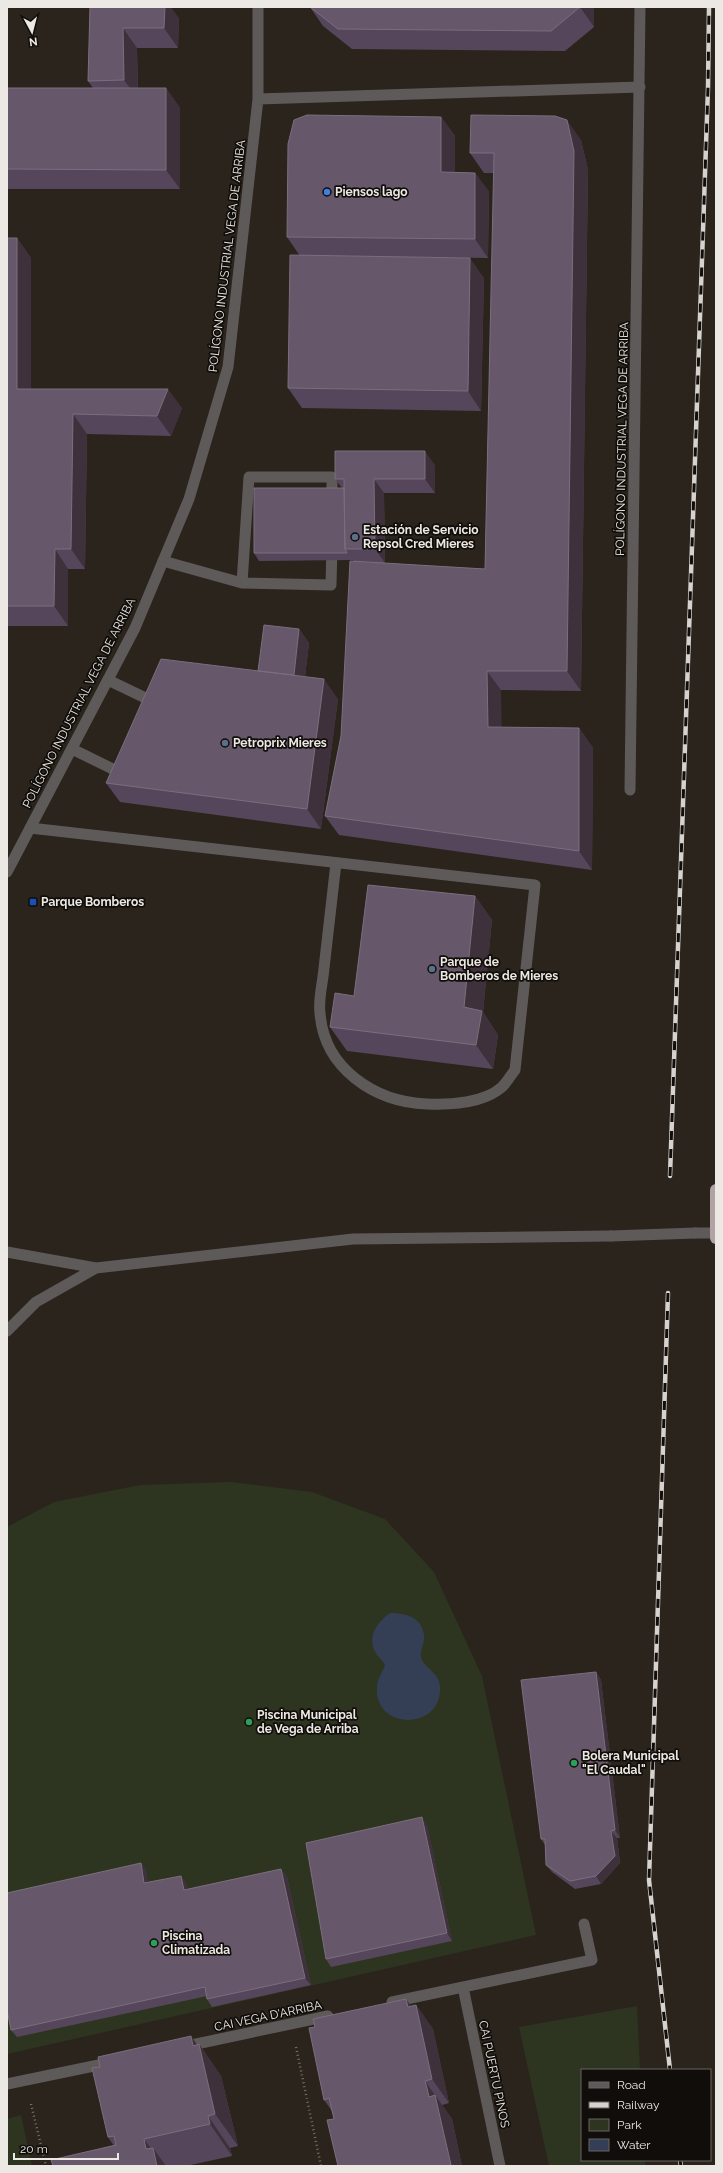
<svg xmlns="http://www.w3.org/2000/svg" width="723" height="2173" font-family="Raleway,sans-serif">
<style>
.green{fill:#2d3520}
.water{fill:#343f56}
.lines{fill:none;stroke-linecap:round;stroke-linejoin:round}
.path{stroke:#78726c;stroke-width:2.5;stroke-dasharray:1 3;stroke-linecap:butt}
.service{stroke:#5f5a5a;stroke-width:11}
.minor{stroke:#5f5a5a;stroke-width:11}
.tertiary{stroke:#5f5a5a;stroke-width:11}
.motorway{stroke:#b1a3a4;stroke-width:12}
.rail-casing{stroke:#d6d2cd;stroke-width:4.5}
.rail{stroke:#100d0a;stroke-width:3;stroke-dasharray:9;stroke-linecap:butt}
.tertiary-bridge{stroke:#5f5a5a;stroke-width:11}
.wall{fill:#56465b}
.shaded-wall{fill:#3e313c}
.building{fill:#66586a;stroke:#7b6e7d}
.shop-dot{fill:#3f7fe0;stroke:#100d0a;stroke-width:1.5}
.service-dot{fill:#5c6f8a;stroke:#100d0a;stroke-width:1.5}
.transit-dot{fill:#1a4fb4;stroke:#100d0a;stroke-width:1.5}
.leisure-dot{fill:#2e9e5b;stroke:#100d0a;stroke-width:1.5}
.labels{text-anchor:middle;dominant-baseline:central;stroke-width:3.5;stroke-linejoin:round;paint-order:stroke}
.poi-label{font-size:12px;font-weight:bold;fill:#ece8e3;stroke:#100d0a;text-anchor:start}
.street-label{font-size:12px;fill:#ece8e3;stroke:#100d0a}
</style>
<rect width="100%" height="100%" fill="#2a241c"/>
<path class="green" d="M231,1482L312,1492L385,1519L434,1572L482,1676L536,1935L7,2054V1527L54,1502L140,1485Z
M637,2006L640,2070H582V2160H645V2166H549L519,2027Z
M21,2115L32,2166H7V2119Z"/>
<path class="water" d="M390,1613C405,1613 422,1617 424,1635C425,1642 420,1650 421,1656C421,1666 439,1672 440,1686C443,1731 374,1731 377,1687C377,1679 383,1672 385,1665C383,1660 380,1659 377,1655C366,1638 376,1623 390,1613Z"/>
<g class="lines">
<path class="path" d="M296,2047L321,2166
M31,2104L46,2166"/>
<path class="service" d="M163,561L242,583L331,585L332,545
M242,583L249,477H332V502
M108,680L158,704
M72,749L125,775
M30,828L535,885L515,1070C511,1075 507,1082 502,1087C484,1103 450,1105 427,1104C374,1102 324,1068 320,1013C318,999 323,982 324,968C328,933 332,898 336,863"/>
<path class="minor" d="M258,99L640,87
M630,790L640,7
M7,872L135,628L189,499L228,367L258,99V7
M463,1987L500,2166
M392,2002L592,1960L584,1924
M182,2047L328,2016
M7,2084L113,2062"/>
<path class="tertiary" d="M695,1233H716
M7,1252L96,1268L353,1239L611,1236
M7,1331L36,1302L96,1268"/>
<path class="motorway" d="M716,1190V1238"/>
<defs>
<path id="rail" d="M670,1176L708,88L709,7
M668,1293L649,1880L670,2070
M680,2160L681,2166"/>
</defs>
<use href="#rail" class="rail-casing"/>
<use href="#rail" class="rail"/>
<path class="tertiary-bridge" d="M611,1236L695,1233"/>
</g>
<path class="wall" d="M90,7L179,18L178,48H137L138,88H166L180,108V189H7V88H93L88,81Z
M310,7H594V27L565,51L352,49L323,26Z
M441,117L455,136V172L475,173L489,192L488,258L413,257L484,278L481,411L302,408L288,388L300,256L287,237Z
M581,140L588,170L581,691L501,690V727L579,728L593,748L592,870L339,835L325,816L341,736L354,562L353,560L259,561L254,553L342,488L335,479L435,465V493H384L385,563H376L485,569L494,173H484L470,153Z
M7,238H17L31,258V389L182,408L171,436L87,434L85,569H68V626H7Z
M299,629L309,643L305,677L338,699L321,829L120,802L106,783L258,671Z
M475,896L492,920L483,1012L498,1035L493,1069L347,1051L330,1027Z
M596,1672L601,1680L620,1838H617L620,1863L601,1884L575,1889L552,1872L546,1865L545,1845L541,1839Z
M427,1825L452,1941L331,1967L326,1959Z
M141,1863L146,1870L148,1883L181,1876L186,1883L187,1889L281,1869L287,1877L311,1985L212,2007L207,1999V1996L17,2037L11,2030Z
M406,1999L411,2006L416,2005L433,2029L449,2103L442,2105L452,2119L462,2166H338L334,2119L332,2111L324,2100L315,2027Z
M191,2036L197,2045L199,2044L221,2076L238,2146L230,2148L232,2156L186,2166H53L114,2146L108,2137L100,2067Z"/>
<path class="shaded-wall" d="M165,7H171L179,18L178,48L164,28Z
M580,7H594V27Z
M123,28L137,48L138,99L124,80Z
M166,88L180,108V189L166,170Z
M441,117L455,136V192L441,172Z
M567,120L581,140L588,170L581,691L567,671Z
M475,173L489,192L488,258L475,239Z
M17,238L31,258V408L17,389Z
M470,258L484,278L481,411L468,391Z
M168,389L182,408L171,436L157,416Z
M73,414L87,434L85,569L71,549Z
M425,451L435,465V493L425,479Z
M374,479L384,493L385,563L375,549Z
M55,549L68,569V626L54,606Z
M299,629L309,643L303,694L293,680Z
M487,671L501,690L502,747L488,727Z
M324,679L338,699L321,829L307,809Z
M579,728L593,748L592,870L579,851Z
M475,896L492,920L483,1012L498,1035L493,1069L476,1045L464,1007Z
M596,1672L601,1680L620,1838L615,1830Z
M422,1817L427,1825L452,1941L447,1933Z
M611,1831L617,1838L620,1863L601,1884L596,1876Z
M141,1863L146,1870L150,1891L144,1883Z
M281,1869L287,1877L311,1985L305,1978Z
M181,1876L186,1883L189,1898L184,1890Z
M406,1999L418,2016L416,2005L433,2029L449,2103L432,2079L408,2007Z
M191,2036L200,2049L199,2044L221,2076L238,2146L215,2114L193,2046Z
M425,2081L452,2119L462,2166H452L451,2165L429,2097Z
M208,2116L230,2148L232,2156L210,2124Z
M144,2139L155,2154L153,2148L166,2166H157L146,2149Z"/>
<path class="building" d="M90,7H165L164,28H123L124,80L88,81Z
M310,7H580L551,31L338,29Z
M7,88H166V170L7,169Z
M307,115L441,117V172L475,173V239L287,237L288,144L294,120Z
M471,115L555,116L567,120L574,151L567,671H487L488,727L579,728V851L325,816L341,736L350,561L485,569L494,153H470Z
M7,238H17V389H168L157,416L73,414L71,549H55L54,606H7Z
M290,255L470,258L468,391L288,388Z
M335,451H425V479H374L375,549H345L344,479H335Z
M254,488H344L345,549L347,553H254Z
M264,625L299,629L294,675L258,671Z
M161,659L324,679L307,809L106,783Z
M368,885L475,896L464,1007L482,1011L476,1045L330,1027L335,993L354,996Z
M596,1672L615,1830L611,1831L615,1856L596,1876L570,1881L546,1865L545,1839H541L521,1680Z
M422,1817L447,1933L326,1959L306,1843Z
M141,1863L144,1883L181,1876L184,1890L281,1869L305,1978L207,1999L205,1987L11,2030L7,2010V1893Z
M406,1999L408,2007L416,2005L432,2079L425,2081L427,2088L429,2097L435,2095L451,2165L444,2166H338L327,2120L334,2119L329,2098L324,2100L309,2028L315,2027L313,2019Z
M191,2036L193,2046L199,2044L215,2114L208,2116L210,2124L144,2139L146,2149L153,2148L157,2166H53L51,2160L116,2145L114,2136L108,2137L92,2068L100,2067L98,2057Z"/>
<circle class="shop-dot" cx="327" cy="192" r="4"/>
<g class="service-dot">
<circle cx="355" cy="537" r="4"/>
<circle cx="225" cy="743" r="4"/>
<circle cx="432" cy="969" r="4"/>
</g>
<rect class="transit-dot" x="29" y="898" width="8" height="8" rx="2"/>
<g class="leisure-dot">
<circle cx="249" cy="1722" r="4"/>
<circle cx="574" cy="1763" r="4"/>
<circle cx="154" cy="1943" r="4"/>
</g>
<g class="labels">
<g class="poi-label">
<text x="335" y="192">Piensos lago</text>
<text x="363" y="530">Estación de Servicio<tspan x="363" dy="14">Repsol Cred Mieres</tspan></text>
<text x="233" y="743">Petroprix Mieres</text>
<text x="41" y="902">Parque Bomberos</text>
<text x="440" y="962">Parque de<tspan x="440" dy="14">Bomberos de Mieres</tspan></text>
<text x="257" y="1715">Piscina Municipal<tspan x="257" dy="14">de Vega de Arriba</tspan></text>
<text x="582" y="1756">Bolera Municipal<tspan x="582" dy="14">"El Caudal"</tspan></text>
<text x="162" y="1936">Piscina<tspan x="162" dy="14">Climatizada</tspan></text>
</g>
<g class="street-label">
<text transform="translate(227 256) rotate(-83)">POLÍGONO INDUSTRIAL VEGA DE ARRIBA</text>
<text transform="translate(622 439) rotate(-89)">POLÍGONO INDUSTRIAL VEGA DE ARRIBA</text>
<text transform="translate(79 703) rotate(-63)">POLÍGONO INDUSTRIAL VEGA DE ARRIBA</text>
<text transform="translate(268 2016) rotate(-12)">CAI VEGA D'ARRIBA</text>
<text transform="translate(494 2074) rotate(78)">CAI PUERTU PINOS</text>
</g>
</g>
<rect width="723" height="2173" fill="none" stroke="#ece8e3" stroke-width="16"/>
<rect x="581" y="2069" width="130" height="92" fill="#100d0a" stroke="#686561"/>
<rect x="589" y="2082" width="20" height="6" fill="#5f5a5a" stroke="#686561"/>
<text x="617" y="2089" font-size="12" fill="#ece8e3">Road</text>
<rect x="589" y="2102" width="20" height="6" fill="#d6d2cd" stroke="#686561"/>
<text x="617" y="2109" font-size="12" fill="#ece8e3">Railway</text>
<rect x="589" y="2119" width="20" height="12" fill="#2d3520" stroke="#686561"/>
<text x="617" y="2129" font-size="12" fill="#ece8e3">Park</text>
<rect x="589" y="2139" width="20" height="12" fill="#343f56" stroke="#686561"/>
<text x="617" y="2149" font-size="12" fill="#ece8e3">Water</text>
<g transform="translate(32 32) rotate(173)" stroke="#100d0a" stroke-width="3" paint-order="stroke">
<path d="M0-3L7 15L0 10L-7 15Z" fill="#ece8e3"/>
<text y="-6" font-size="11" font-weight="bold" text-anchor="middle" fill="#ece8e3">N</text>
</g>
<path d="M14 2153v6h104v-6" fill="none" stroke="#ece8e3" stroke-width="2"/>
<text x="20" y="2153" font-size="12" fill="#ece8e3" stroke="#100d0a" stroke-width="3" paint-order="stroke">20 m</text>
</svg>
